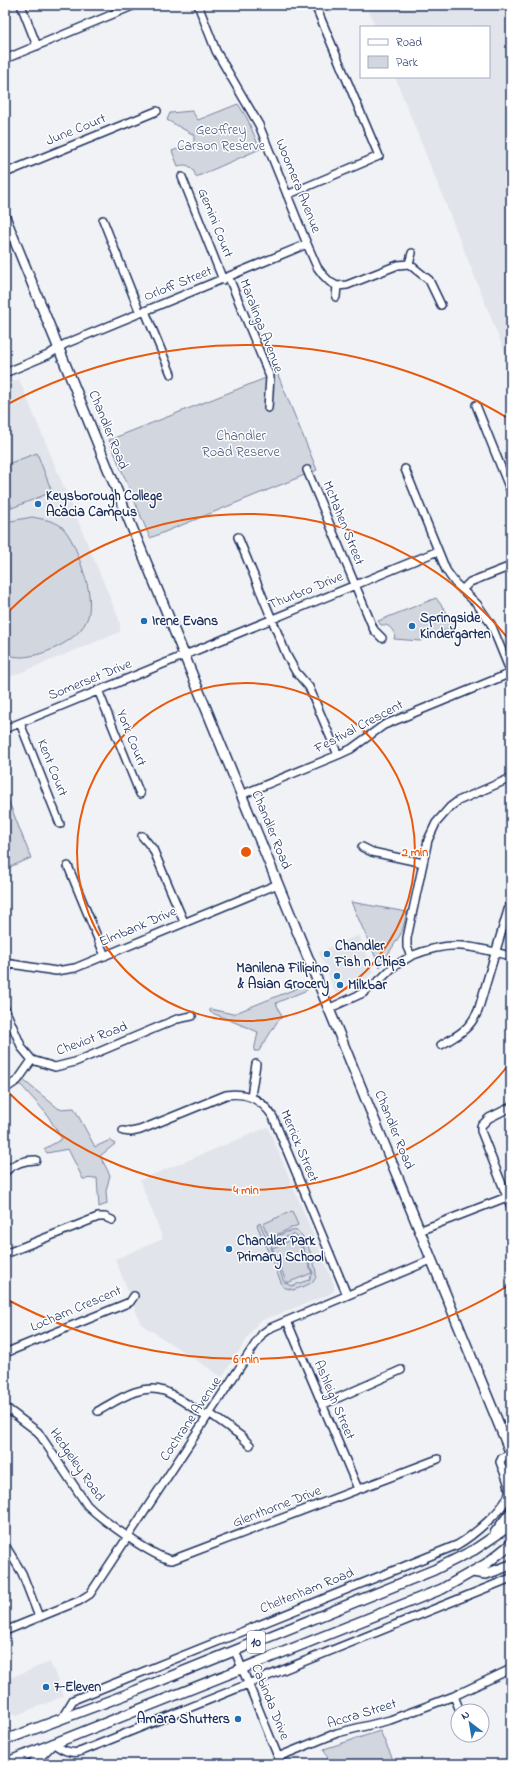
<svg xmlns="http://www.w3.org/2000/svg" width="516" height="1769" font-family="'Indie Flower',sans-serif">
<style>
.built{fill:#e1e4ea}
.green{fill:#d2d6df;stroke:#76829e;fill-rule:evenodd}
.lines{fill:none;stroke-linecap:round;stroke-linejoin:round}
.minor-casing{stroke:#1b2f5e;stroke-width:10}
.major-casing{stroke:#1b2f5e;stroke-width:12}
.minor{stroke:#fff;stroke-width:7}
.major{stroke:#fff;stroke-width:9}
.ring{fill:none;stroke:#e8590c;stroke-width:2}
.poi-dot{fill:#1f6fb2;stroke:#fff;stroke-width:1.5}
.labels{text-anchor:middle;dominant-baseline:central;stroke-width:3;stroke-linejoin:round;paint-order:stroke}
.shield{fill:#fff;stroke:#5f6d8e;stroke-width:1}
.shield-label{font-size:13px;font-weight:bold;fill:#1b2f5e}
.street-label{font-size:14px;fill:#1b2f5e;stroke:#fff}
.park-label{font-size:14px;fill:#49597e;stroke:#fff}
.poi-label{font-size:14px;font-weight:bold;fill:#1b2f5e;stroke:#fff;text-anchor:start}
.centre{fill:#e8590c;stroke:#fff;stroke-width:2}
.ring-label{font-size:12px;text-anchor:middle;font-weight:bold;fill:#e8590c;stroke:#fff;stroke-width:3;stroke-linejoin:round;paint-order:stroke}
</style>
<rect width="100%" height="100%" fill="#f1f2f5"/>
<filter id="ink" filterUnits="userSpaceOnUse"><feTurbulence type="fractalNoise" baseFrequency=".025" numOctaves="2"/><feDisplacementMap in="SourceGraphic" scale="8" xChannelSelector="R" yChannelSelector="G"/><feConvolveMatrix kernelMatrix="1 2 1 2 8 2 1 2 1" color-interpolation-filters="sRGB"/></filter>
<g filter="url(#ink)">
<path class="built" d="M367,5H511V368L395,77H489V27H375Z
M19,379L120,622V632L5,679V385Z
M359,935L374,972L357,985L336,994L319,952Z
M268,1127L334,1285V1291L328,1295L258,1322L222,1377L141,1324L115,1259L163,1239L140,1180Z
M50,1662L64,1696L17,1715L5,1708V1680Z"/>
<path class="green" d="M238,104L247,118L260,149L196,177C193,167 188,163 178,166L172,151L194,143V135L167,120L170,113L192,111L198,120Z
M276,374L278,375L317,470L150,538L109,440Z
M37,453L52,492L12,508L5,489V465Z
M32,517C41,519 53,520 61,526C72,537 77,552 82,567C87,582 91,595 89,612C86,638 45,656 22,657C17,657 12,656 7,655H5V524L11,521Z
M436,598L456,625L420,641L394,639L395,635C392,628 388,624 381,625L378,621Z
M5,792L31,858L5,869Z
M351,902L407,912L402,932L380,967Z
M305,985L307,990L276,1003L282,1017L277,1022L259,1051H254L258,1032L210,1012V1009L233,1014Z
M23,1080L59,1109L74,1108L95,1147L110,1140L115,1144L100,1156L110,1175L106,1191L107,1204L99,1207L97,1178L83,1179L68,1149L47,1153L44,1149L62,1139L46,1113L20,1084Z
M292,1211L298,1225L269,1238L263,1224Z
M260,1223L268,1242C272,1238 276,1236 282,1234C286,1232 292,1230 297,1231C305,1234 320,1272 315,1279C311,1285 299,1288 293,1290L283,1287L257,1225ZM293,1234L299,1238L313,1273L309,1280L291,1286L284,1282L271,1247L274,1242Z
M297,1238L312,1273L287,1283L272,1248Z
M380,1731L395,1764H330L324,1749Z"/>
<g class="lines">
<defs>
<path id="minor" d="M21,5L37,46
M198,5L216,51L259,125L307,244L317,267L323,275L330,282L337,286L347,285L398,265L409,264L429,280L441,305
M5,59L135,5
M5,173L157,111
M182,177L223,280
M287,195L379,156L315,5
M103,220L140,313
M409,264L412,253
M229,278L270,377L268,408
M336,297L337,286
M145,311L171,374
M5,373L48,355L65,344L307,244
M476,405L511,492
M405,469L446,570L455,583L477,604L491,624L511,673
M307,470L374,630L382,638
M238,537L287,656L296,672L309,687L338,755
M462,590L470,582L511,566
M98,690L140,794
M20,723L60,824
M5,729L438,551
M241,795L338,755L351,749L384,725L511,673
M142,836L153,849L184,922
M362,847L372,852L423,863
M68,866L105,956
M411,956C452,939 470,946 511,956
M5,963L56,971L75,968L278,884
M5,983L8,963
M330,1008L363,993L381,979L393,967L411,956L407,947V938L428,840L436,823L450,807L458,801L511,778
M5,1009L22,1048L32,1060L55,1067L75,1062L177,1019L192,1016
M441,1045C458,1035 469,1030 478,1011L511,900
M5,1089L18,1080L32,1060
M251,1096L256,1064
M511,1107L489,1118L481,1126V1131L511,1207
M123,1131L131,1132L140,1130L226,1095C247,1092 262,1099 273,1117L347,1295
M5,1172C14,1163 24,1160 36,1160
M419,1231L507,1197
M5,1254L98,1217H105L112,1220
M287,1321L358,1489
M5,1353L130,1302L134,1296
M322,1405L401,1370
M5,1407L38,1432L87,1505C101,1519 154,1558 172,1560L438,1459
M98,1411C118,1400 141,1383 164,1391C176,1395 195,1410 207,1417
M209,1413L241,1436L250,1445
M5,1545L22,1573L39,1617
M5,1631L79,1601L90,1594L262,1334L270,1328L431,1260
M235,1651L281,1764
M454,1696L460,1711
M62,1718L73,1700L457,1545C471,1537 507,1508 509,1492C510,1482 503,1471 500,1462L502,1458L511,1453
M469,1735V1737
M53,1743C62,1750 71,1755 82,1751L511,1578
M278,1757L337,1733L390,1720L454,1696L511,1669"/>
<path id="major" d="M5,217L511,1454
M495,1533L511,1512
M472,1572L486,1574L511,1565
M5,1740L125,1695L434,1570L474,1550L511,1525
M5,1763L442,1589L486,1564L511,1544
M32,1764L50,1746"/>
</defs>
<use href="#minor" class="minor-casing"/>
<use href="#major" class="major-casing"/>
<use href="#minor" class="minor"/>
<use href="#major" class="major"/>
</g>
</g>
<g class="ring">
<circle cx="246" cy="852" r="169"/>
<path d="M511 1062A338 338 0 0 1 7 1091M7 613A338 338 0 0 1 511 642"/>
<path d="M511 1284A507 507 0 0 1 8 1300M8 404A507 507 0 0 1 511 420"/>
</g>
<g class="poi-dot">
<circle cx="38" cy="504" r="4"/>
<circle cx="144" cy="621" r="4"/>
<circle cx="412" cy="626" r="4"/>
<circle cx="327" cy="954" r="4"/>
<circle cx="337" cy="976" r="4"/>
<circle cx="340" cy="985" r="4"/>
<circle cx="229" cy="1249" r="4"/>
<circle cx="46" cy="1687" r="4"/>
<circle cx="238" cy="1719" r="4"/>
</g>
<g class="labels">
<rect class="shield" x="247" y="1631" width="18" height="22" rx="3"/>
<g class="shield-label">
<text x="256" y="1642">10</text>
</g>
<g class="street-label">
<text transform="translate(76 130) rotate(-22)">June Court</text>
<text transform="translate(298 186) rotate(68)">Woomera Avenue</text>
<text transform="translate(215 223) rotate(68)">Gemini Court</text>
<text transform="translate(178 284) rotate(-22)">Orloff Street</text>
<text transform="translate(261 326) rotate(69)">Maralinga Avenue</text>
<text transform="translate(108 430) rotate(68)">Chandler Road</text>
<text transform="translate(343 523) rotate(68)">McMahen Street</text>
<text transform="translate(306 591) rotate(-22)">Thurbro Drive</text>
<text transform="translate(90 680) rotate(-22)">Somerset Drive</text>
<text transform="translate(359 727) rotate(-28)">Festival Crescent</text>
<text transform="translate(131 738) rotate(68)">York Court</text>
<text transform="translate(52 768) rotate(68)">Kent Court</text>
<text transform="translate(271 830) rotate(68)">Chandler Road</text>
<text transform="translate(138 927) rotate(-23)">Elmbank Drive</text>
<text transform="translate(92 1039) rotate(-20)">Cheviot Road</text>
<text transform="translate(394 1130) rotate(68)">Chandler Road</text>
<text transform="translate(299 1146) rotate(67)">Merrick Street</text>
<text transform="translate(76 1309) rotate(-23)">Locharn Crescent</text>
<text transform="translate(334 1400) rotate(67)">Ashleigh Street</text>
<text transform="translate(191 1419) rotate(-56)">Cochrane Avenue</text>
<text transform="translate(77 1465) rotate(55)">Hedgeley Road</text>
<text transform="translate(277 1507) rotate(-21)">Glenthorne Drive</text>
<text transform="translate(307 1591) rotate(-22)">Cheltenham Road</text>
<text transform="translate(270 1702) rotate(68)">Cabinda Drive</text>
<text transform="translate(362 1714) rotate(-17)">Accra Street</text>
</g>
<g class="park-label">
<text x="221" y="130">Geoffrey<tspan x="221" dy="16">Carson Reserve</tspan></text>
<text x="241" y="436">Chandler<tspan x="241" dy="16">Road Reserve</tspan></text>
</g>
<g class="poi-label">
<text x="46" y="496">Keysborough College<tspan x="46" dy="16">Acacia Campus</tspan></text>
<text x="420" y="618">Springside<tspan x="420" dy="16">Kindergarten</tspan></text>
<text x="152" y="621">Irene Evans</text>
<text x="335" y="946">Chandler<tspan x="335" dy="16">Fish n Chips</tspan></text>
<text x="329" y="968" text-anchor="end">Manilena Filipino<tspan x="329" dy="16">&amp; Asian Grocery</tspan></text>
<text x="348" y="985">Milkbar</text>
<text x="237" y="1241">Chandler Park<tspan x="237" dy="16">Primary School</tspan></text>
<text x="54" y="1687">7-Eleven</text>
<text x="230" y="1719" text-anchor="end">Amara Shutters</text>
</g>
</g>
<circle cx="246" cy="852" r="6" class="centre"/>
<g class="ring-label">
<text x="415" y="856">2 min</text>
<text x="246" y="1194">4 min</text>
<text x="246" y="1363">6 min</text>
</g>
<rect width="516" height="1769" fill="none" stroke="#fff" stroke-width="20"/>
<rect x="10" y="10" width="496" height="1749" fill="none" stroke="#1b2f5e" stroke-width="1.5" filter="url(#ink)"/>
<rect x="360" y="26" width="130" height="52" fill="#ffffff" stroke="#a4acbf"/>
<rect x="368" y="39" width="20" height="6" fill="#ffffff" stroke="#a4acbf"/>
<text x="396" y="46" font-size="12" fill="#1b2f5e">Road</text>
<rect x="368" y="56" width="20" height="12" fill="#d2d6df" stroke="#a4acbf"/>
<text x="396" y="66" font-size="12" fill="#1b2f5e">Park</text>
<g transform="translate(470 1723) rotate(329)"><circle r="19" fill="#ffffff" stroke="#a4acbf"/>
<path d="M0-3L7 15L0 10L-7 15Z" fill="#1f6fb2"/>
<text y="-6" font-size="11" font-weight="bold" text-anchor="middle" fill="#1b2f5e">N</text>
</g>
</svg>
